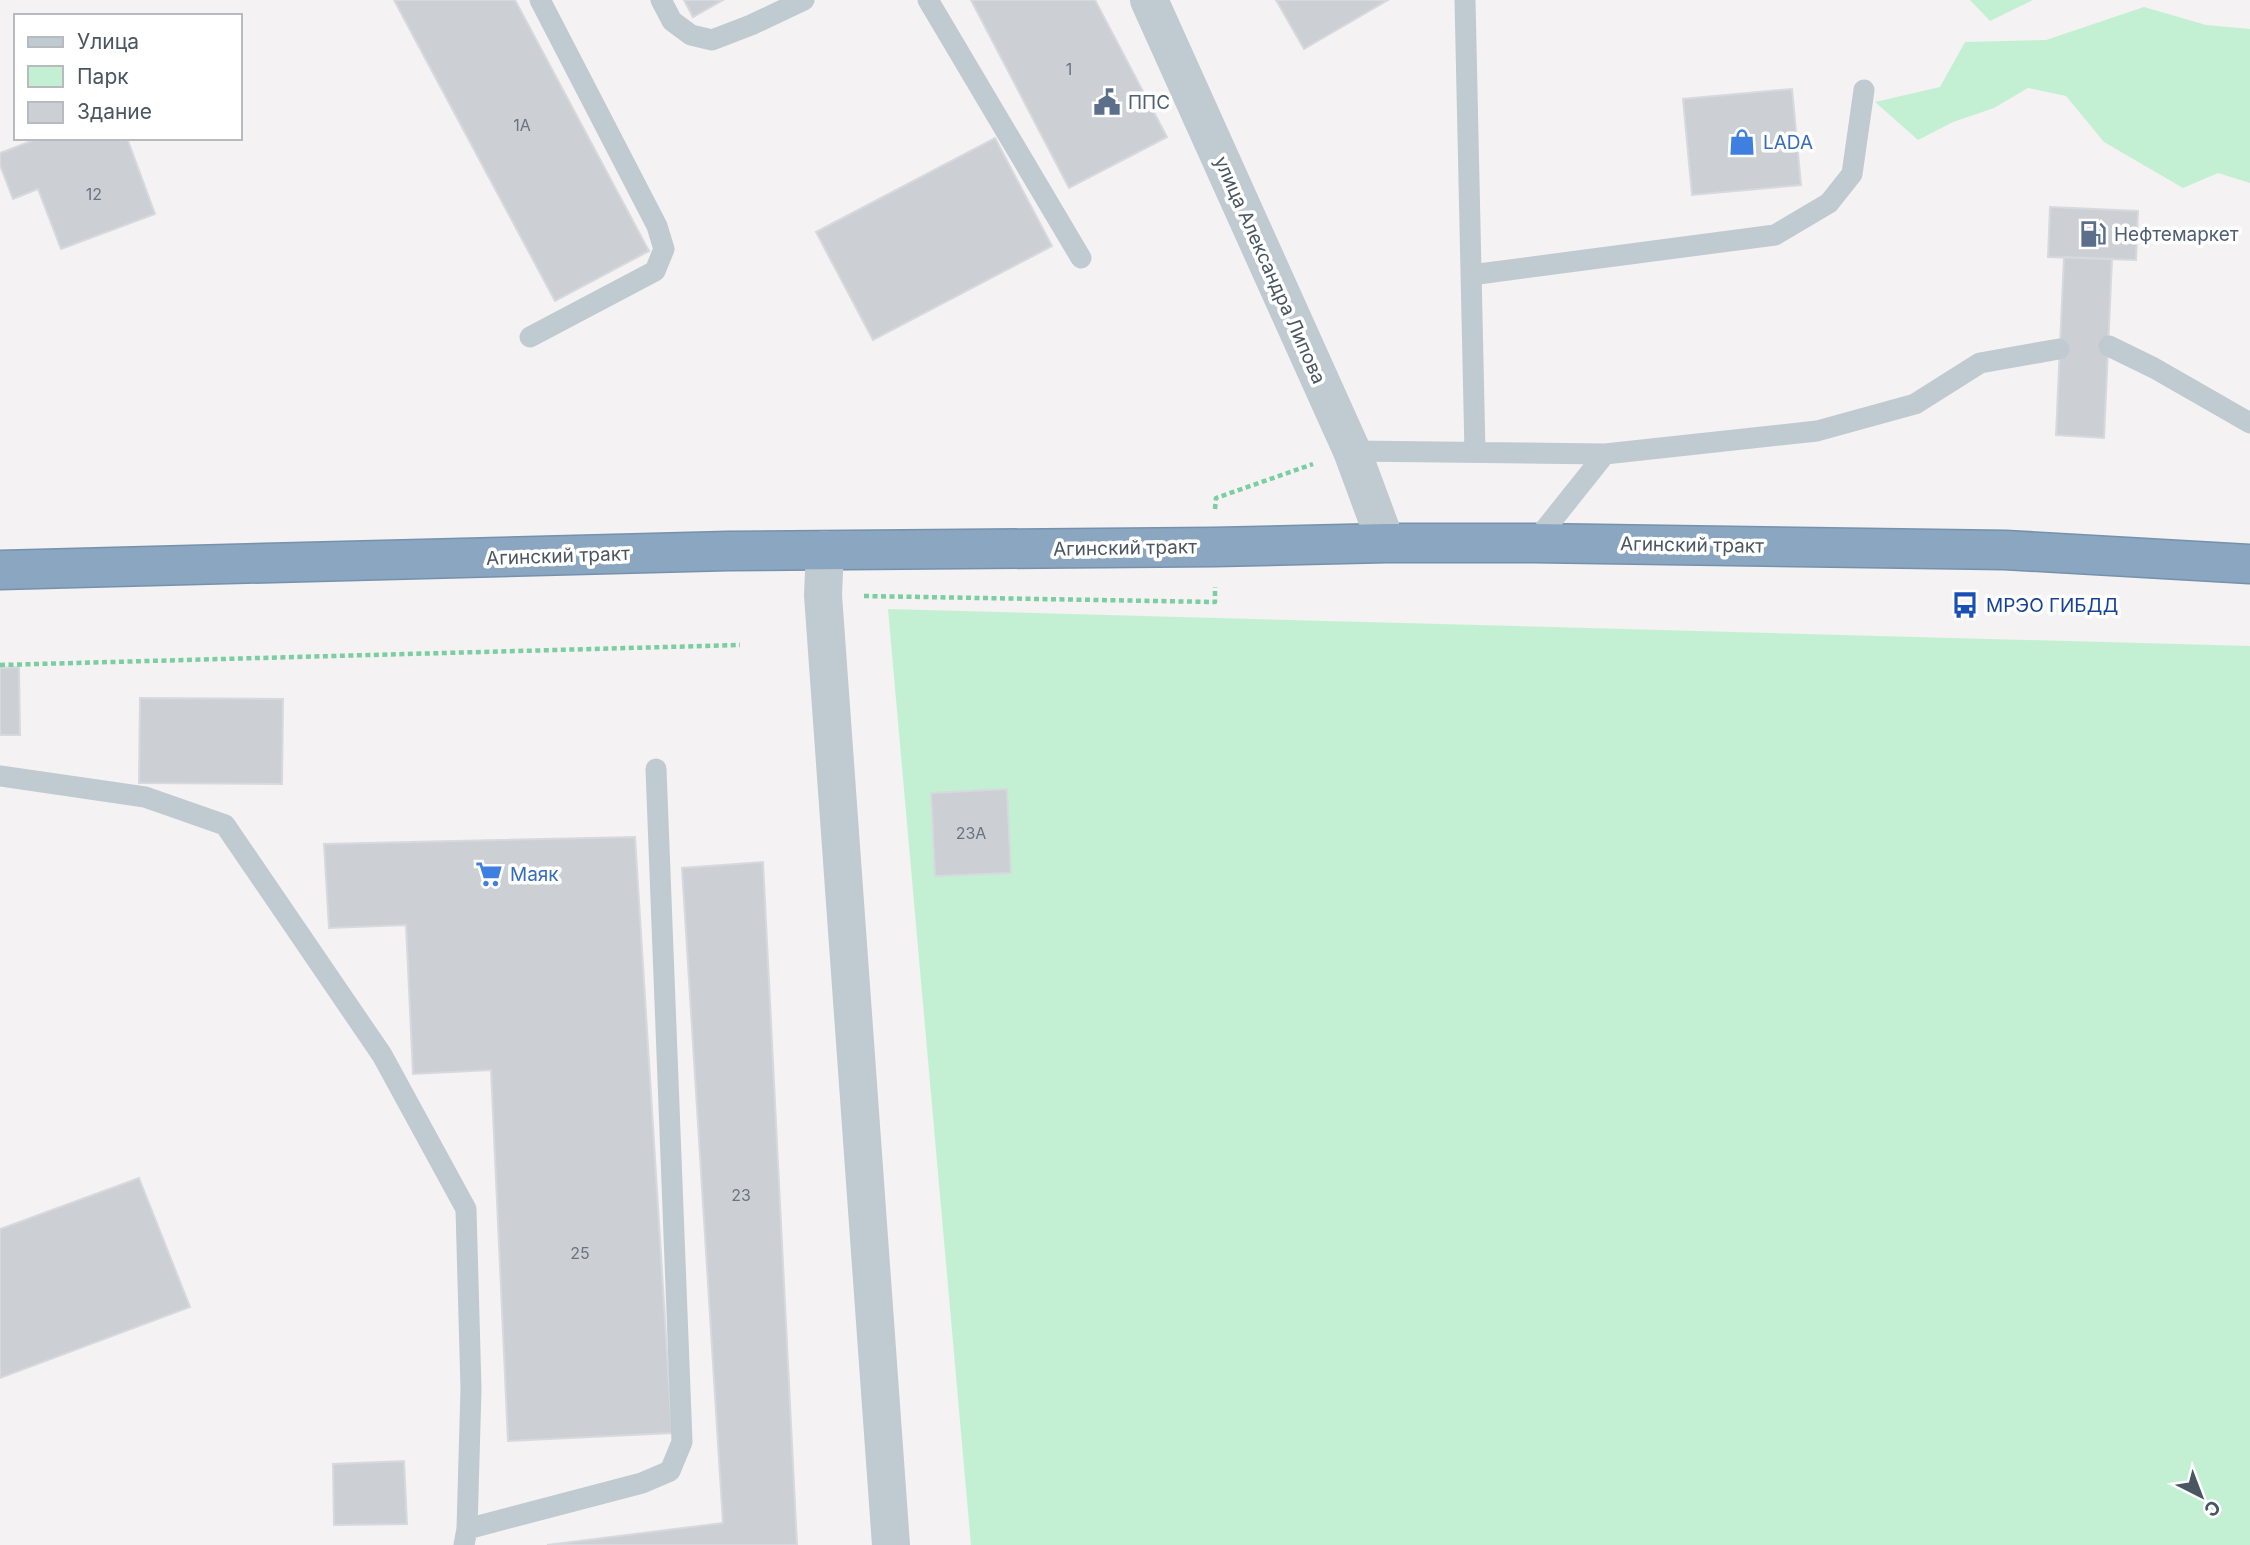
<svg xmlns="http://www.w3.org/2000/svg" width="2250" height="1545" font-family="Inter,sans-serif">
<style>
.green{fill:#c3f0d3}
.building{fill:#cccfd4;stroke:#d6d9dd;stroke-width:2}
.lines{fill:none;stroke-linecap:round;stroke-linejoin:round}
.highway-casing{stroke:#7691ac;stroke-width:41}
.path{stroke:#7acea2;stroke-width:4.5;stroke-dasharray:5 3.5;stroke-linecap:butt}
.lane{stroke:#c0cad1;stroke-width:21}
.street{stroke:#c0cad1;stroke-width:38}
.highway{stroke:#8ba6c0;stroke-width:38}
.labels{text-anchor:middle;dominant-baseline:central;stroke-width:7;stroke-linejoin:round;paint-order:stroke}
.number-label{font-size:16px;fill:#6a747d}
.service-label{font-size:19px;fill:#4e5e75;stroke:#fff;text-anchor:start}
.shop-label{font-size:19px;fill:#366cbe;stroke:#fff;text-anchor:start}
.street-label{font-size:19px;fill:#4a5660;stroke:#fff}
.transit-label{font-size:19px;fill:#164399;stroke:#fff;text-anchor:start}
</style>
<rect width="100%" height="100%" fill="#f4f2f2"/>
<path class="green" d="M1970,0H2033L1990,21Z
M2144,7L2206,25L2250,29V183L2218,173L2183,188L2104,142L2066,96L2028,88L1994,108L1953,122L1918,140L1875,102L1940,87L1965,42L2046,40Z
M888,609L2250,646V1545H971Z"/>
<path class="building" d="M394,0H515L649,251L555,301Z
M684,0H723L693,17Z
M971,0H1095L1167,137L1069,188Z
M1276,0H1388L1304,49Z
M1792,89L1801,185L1692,195L1683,99Z
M39,138H127L155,214L61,249L38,189L13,199L0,165V153Z
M995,138L1052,246L873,340L816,232Z
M2050,207L2138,211L2136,260L2048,257Z
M2064,257L2112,259L2104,438L2056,435Z
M19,667L20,735H0V668Z
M140,698L283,699L282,784L139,783Z
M1007,789L1011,873L935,876L931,793Z
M635,837L672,1433L508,1441L491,1070L413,1074L406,925L329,928L324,844Z
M763,862L797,1545H547L723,1523L682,868Z
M139,1178L190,1307L0,1378V1229Z
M404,1461L407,1524L334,1525L333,1464Z"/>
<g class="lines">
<defs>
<path id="highway" d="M0,570L728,551L1214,547L1386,543H1534L2005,550L2250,564"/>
</defs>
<use href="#highway" class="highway-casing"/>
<path class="path" d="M1215,509L1216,498L1313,464
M864,596L1215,602V587
M0,665L740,645"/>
<path class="lane" d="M661,0L672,21L691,35L712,40L751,25L804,0
M928,0L1081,258
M1465,0L1475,452
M1471,275L1775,235L1829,203L1852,174L1864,90
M530,337L655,271L664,249L657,226L540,0
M2109,346L2154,368L2250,423
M1352,451L1605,454
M1534,543L1605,454L1817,431L1915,404L1980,363L2059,349
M0,776L145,797L225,825L382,1055L466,1209L471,1389L467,1529L464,1545
M467,1529L642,1483L670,1471L682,1442L656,769"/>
<path class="street" d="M1149,0L1352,451L1386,543
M825,550L823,595L891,1545"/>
<use href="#highway" class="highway"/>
</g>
<defs>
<symbol id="civic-bare" viewBox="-9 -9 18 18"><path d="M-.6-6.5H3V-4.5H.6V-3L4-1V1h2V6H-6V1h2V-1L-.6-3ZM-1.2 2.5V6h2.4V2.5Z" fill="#5c6f8a" stroke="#fff" stroke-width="2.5" paint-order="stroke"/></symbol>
<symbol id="shop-bare" viewBox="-9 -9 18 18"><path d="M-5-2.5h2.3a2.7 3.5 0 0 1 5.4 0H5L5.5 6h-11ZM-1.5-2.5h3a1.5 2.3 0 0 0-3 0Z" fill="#3f7fe0" stroke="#fff" stroke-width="2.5" paint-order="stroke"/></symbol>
<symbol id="fuel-bare" viewBox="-9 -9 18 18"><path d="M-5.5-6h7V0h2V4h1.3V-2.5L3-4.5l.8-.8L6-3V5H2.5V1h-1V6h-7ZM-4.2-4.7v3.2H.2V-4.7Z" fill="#5c6f8a" stroke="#fff" stroke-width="2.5" paint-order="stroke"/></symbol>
<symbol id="bus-bare" viewBox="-9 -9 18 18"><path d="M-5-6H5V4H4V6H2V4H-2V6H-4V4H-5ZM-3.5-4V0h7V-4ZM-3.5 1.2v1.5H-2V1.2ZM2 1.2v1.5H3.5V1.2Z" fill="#1a4fb4" stroke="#fff" stroke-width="2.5" paint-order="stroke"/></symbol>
<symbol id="supermarket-bare" viewBox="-9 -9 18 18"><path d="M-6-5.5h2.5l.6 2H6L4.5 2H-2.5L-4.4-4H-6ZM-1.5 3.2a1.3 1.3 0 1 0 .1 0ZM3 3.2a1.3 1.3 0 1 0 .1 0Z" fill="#3f7fe0" stroke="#fff" stroke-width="2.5" paint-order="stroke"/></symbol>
</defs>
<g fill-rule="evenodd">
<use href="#civic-bare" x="1088" y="83" width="38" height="38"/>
<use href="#shop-bare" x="1723" y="123" width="38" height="38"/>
<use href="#fuel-bare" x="2074" y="215" width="38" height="38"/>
<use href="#bus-bare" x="1946" y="586" width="38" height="38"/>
<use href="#supermarket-bare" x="470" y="855" width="38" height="38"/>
</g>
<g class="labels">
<g class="number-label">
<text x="1069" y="69">1</text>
<text x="522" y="125">1А</text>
<text x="94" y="194">12</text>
<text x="971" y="833">23А</text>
<text x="741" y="1195">23</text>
<text x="580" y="1253">25</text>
</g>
<g class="service-label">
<text x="1128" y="102">ППС</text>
<text x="2114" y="234">Нефтемаркет</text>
</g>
<g class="shop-label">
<text x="1763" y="142">LADA</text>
<text x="510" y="874">Маяк</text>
</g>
<g class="street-label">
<text transform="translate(1270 270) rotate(66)">улица Александра Липова</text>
<text transform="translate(1692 545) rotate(1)">Агинский тракт</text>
<text transform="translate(1125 548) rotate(-1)">Агинский тракт</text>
<text transform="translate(558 556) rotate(-2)">Агинский тракт</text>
</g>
<g class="transit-label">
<text x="1986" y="605">МРЭО ГИБДД</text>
</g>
</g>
<rect x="14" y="14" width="228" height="126" fill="#ffffff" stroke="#b7bbbf" stroke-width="2"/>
<rect x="28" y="37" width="35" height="10" fill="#c0cad1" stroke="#b7bbbf" stroke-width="2"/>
<text x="77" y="49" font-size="21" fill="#4a5660">Улица</text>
<rect x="28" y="66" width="35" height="21" fill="#c3f0d3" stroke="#b7bbbf" stroke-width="2"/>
<text x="77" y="84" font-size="21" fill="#4a5660">Парк</text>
<rect x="28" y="102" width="35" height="21" fill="#cccfd4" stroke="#b7bbbf" stroke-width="2"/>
<text x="77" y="119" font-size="21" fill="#4a5660">Здание</text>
<g transform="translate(2201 1496) rotate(138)" stroke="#ffffff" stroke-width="5" paint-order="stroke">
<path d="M0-5L12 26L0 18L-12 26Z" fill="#4a5660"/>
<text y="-10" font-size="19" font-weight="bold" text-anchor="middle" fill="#4a5660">С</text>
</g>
</svg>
